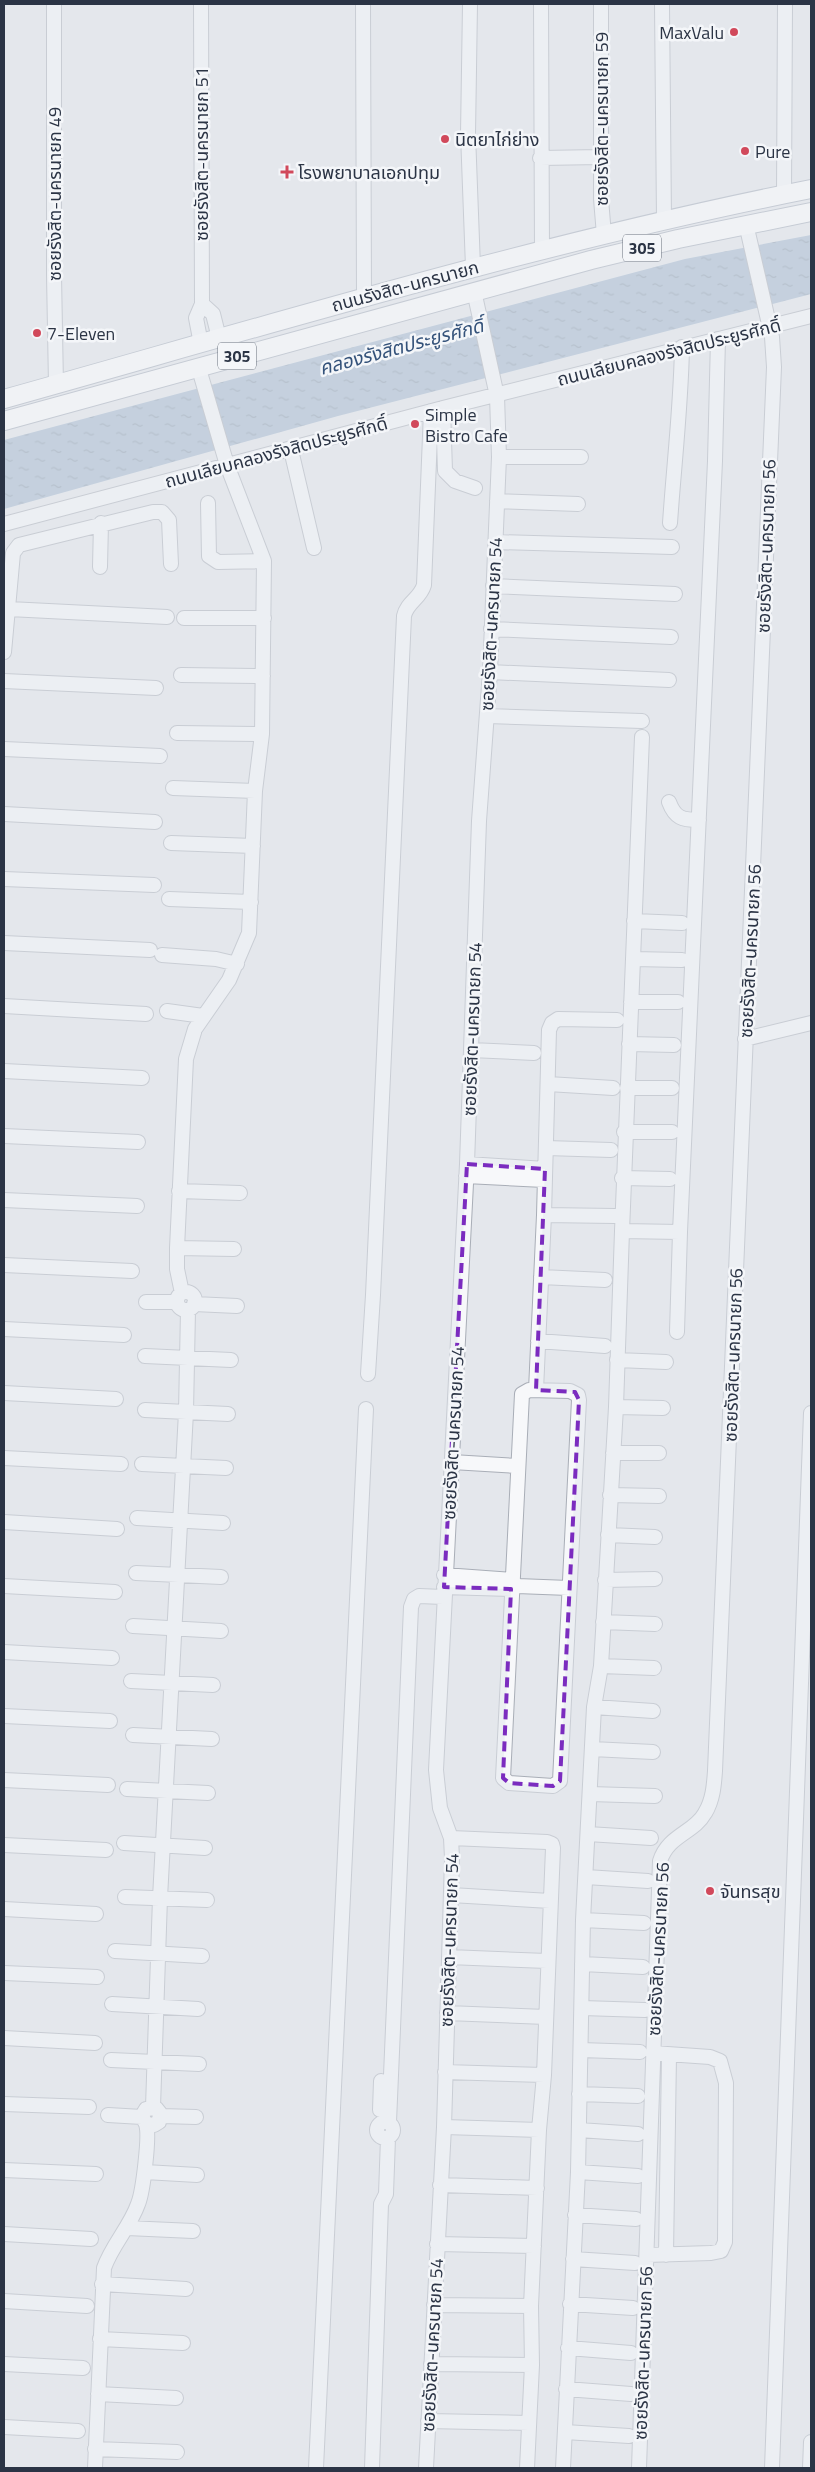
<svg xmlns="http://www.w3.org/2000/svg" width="815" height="2472" font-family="'Titillium Web','Noto Sans Thai',sans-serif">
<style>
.water{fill:url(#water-ripples)}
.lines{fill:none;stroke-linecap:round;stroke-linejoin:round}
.minor-casing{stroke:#a9aeb7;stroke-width:16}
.major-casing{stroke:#a3abb8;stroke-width:20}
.minor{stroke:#f7f8fa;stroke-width:14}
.major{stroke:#fff;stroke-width:18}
.marked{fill:none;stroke:#7b2cbf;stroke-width:4;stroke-dasharray:10 6;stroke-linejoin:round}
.poi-dot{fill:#d1495b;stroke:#f4f6f9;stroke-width:2}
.labels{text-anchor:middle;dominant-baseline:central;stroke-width:5;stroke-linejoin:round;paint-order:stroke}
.shield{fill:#f4f6f9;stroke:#676e7b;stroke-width:1}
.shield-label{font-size:16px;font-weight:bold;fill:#2b3445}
.poi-label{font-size:18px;fill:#2b3445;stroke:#f4f6f9;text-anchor:start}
.street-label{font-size:18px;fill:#2b3445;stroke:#f4f6f9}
.water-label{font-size:19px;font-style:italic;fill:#34527a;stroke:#f4f6f9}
</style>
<defs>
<pattern id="water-ripples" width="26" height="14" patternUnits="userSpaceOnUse" patternTransform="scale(1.25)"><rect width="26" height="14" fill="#9fb4cc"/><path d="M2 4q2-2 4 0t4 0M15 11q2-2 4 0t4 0" fill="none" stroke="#8293a7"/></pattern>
</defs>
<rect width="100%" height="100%" fill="#e4e7ec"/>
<path class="water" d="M811,235V294L338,416L4,509V440L685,259Z"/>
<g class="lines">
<defs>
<path id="minor" d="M54,4V275L56,385
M363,4L364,297
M470,4L468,134L473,267
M541,4L542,252
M601,4V199L604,235
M662,4L664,221
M540,158L601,157
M784,194L785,4
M202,304L213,314L219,338
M201,344L196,318L202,304L201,4
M443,408L445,471L455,481L475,488
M291,450L314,548
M499,457H581
M497,501L578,504
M208,503L209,556L218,562L264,561
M670,523C674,464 681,406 682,347
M4,524L443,408L811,316
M496,542L672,547
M100,567L101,523
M493,586L675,594
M9,609L167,617
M184,618H264
M491,629L671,637
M4,652L13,553L19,545L153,512H162L169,520L171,564
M490,672L669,680
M181,675L263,676
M4,681L156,688
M487,716L642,721
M177,733L262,734
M4,749L160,756
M173,788L255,791
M669,802C675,818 682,820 699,820
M4,814L155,822
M171,843L253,846
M4,879L154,885
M169,899L251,902
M634,921L682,923
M4,943L150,950
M162,955L216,959L237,964
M633,959L682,960
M631,1002H678
M4,1006L146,1014
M167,1011L203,1016
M745,1039L811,1023
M629,1044L674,1045
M471,1050L534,1053
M4,1071L142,1078
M548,1084L613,1088
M627,1088H672
M624,1132H672
M4,1136L138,1142
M546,1148L611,1150
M467,1164L545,1169
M466,1176L544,1180
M622,1178L670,1179
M179,1191L240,1193
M4,1200L137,1206
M544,1215L615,1216
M622,1231L642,737
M177,1248L234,1249
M4,1265L132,1271
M541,1277L605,1280
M177 1301a9 9 0 1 1 18 0a9 9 0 1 1-18 0Z
M182,1293L177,1269V1248L186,1059L195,1029L229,980L249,933L255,791L262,734L264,561L227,465L199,369
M146,1302H177
M194,1304L237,1306
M4,1329L124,1335
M677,1332L680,1232
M538,1341L605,1346
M145,1356L231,1360
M617,1360L666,1362
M368,1374L373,1295L404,616C407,602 420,599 424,585L431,411
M529,1390L570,1391L578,1395L579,1400L560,1781L553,1786L509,1783L503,1778L522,1394Z
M536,1390L544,1215L549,1030L552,1023L558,1019L617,1020
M4,1393L116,1399
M616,1407L663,1408
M145,1410L228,1414
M613,1453H659
M4,1458L121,1464
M452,1462L518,1466
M142,1464L226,1468
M610,1495L659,1496
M137,1518L223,1523
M4,1522L117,1529
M608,1535L655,1537
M136,1573L221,1577
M444,1575L512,1580L517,1586
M605,1580L655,1579
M4,1586L115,1592
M444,1587L511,1589L517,1586L569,1588
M603,1622L655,1624
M133,1626L221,1631
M4,1652L112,1658
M601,1666L654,1668
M131,1681L213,1685
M594,1707L653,1711
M4,1716L110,1721
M133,1735L212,1739
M592,1749L653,1752
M4,1780L108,1785
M127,1789L208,1793
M590,1794L655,1796
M588,1834L651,1838
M451,1838L547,1842L552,1844L553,1848L544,2075L539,2130L531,2306L532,2365L527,2468
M124,1843L205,1848
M4,1845L106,1850
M586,1877L648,1881
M451,1895L550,1901
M125,1897L207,1900
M4,1909L96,1914
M583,1920L644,1923
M115,1951L202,1956
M449,1957L547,1961
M582,1964L643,1967
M4,1973L97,1977
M112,2004L198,2009
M582,2008L645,2010
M447,2013L546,2017
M4,2038L95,2043
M581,2050L640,2052
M111,2060L199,2064
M445,2072L544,2075
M579,2094L638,2096
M4,2104L89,2107
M153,2107L160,1898L186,1412L188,1310
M380,2110L381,2081
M108,2115L142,2117
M161,2116L196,2117
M377 2130a8 8 0 1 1 16 0a8 8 0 1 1-16 0Z
M389,2122L411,1607L414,1599L419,1596L443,1597
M444,2127L539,2130
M579,2130L638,2134
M4,2170L96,2174
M145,2172L197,2175
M578,2172L638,2176
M440,2185L537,2188
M575,2215L636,2219
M127,2228L193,2231
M4,2234L91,2239
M437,2244L534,2246
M647,2255L711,2253L721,2251L725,2242L726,2083L720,2061L710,2057L653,2053
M666,2255L669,2055
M573,2259L635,2263
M102,2284L186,2289
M4,2301L87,2306
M570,2304L633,2308
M434,2305L531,2306
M100,2339L183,2343
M568,2348L631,2353
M4,2364L83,2368
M431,2364L532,2365
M566,2389L631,2394
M98,2394L176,2398
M428,2421L529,2423
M4,2427L78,2431
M565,2432L629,2436
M95,2449L177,2452
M95,2468L104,2268C112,2245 130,2227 138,2204C143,2192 150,2135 146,2124C144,2119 142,2119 143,2114L146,2109L156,2108L160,2113L159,2122L154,2125L146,2124
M316,2468L366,1409
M372,2468L381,2204L386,2194L388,2138
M426,2468L444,2127L452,1858L451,1838L440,1808L436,1770L467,1164L479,821L490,672L499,457L497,396L474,291
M563,2468L578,2172L583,1920L594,1707L601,1666L616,1407L622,1231L680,1232L715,461L718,339
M639,2468L660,1861C668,1835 694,1833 705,1813C713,1800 714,1785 715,1771L774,367L772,337L746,224
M772,2468L811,1413
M810,2468L811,2442"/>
<path id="major" d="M4,399C272,324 538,243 811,189
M4,421L591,260L678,239L811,212"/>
</defs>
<use href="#minor" class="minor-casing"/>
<use href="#major" class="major-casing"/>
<use href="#minor" class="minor"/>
<use href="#major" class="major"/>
</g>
<path d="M0 0H815V2472H0ZM467,1164L545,1169L536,1390L575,1392L579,1400L560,1781L553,1786L509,1783L503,1778L511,1589L444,1587Z" fill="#e4e7ec" fill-opacity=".55" fill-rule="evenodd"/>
<path class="marked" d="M467,1164L545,1169L536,1390L575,1392L579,1400L560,1781L553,1786L509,1783L503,1778L511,1589L444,1587Z"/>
<g class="poi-dot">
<circle cx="734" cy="32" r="5"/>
<circle cx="445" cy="139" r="5"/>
<circle cx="745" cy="151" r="5"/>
<path d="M284.5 164.5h5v5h5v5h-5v5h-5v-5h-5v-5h5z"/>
<circle cx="37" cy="333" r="5"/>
<circle cx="415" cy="424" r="5"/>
<circle cx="710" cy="1891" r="5"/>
</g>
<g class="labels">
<g class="shield">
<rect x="623" y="234.5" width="38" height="27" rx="4"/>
<rect x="218" y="342.5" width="38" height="27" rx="4"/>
</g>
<g class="shield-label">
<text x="642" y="248">305</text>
<text x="237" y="356">305</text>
</g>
<g class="poi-label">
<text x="724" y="32" text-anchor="end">MaxValu</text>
<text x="455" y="139">นิตยาไก่ย่าง</text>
<text x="755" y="151">Pure</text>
<text x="298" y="172">โรงพยาบาลเอกปทุม</text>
<text x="47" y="333">7-Eleven</text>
<text x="425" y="414">Simple<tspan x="425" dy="21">Bistro Cafe</tspan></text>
<text x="720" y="1891">จันทรสุข</text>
</g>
<g class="street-label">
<text transform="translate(601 119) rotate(-90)">ซอยรังสิต-นครนายก 59</text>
<text transform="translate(201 154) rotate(-90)">ซอยรังสิต-นครนายก 51</text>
<text transform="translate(54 194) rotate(-90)">ซอยรังสิต-นครนายก 49</text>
<text transform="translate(405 286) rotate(-15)">ถนนรังสิต-นครนายก</text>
<text transform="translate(669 352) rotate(-14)">ถนนเลียบคลองรังสิตประยูรศักดิ์</text>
<text transform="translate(276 452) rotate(-15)">ถนนเลียบคลองรังสิตประยูรศักดิ์</text>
<text transform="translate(766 546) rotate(-88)">ซอยรังสิต-นครนายก 56</text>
<text transform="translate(491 624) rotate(-87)">ซอยรังสิต-นครนายก 54</text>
<text transform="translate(750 951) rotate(-87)">ซอยรังสิต-นครนายก 56</text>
<text transform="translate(472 1029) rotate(-88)">ซอยรังสิต-นครนายก 54</text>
<text transform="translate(733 1355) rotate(-88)">ซอยรังสิต-นครนายก 56</text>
<text transform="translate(453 1433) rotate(-87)">ซอยรังสิต-นครนายก 54</text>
<text transform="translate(449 1940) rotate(-88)">ซอยรังสิต-นครนายก 54</text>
<text transform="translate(658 1949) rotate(-87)">ซอยรังสิต-นครนายก 56</text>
<text transform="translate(432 2345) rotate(-87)">ซอยรังสิต-นครนายก 54</text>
<text transform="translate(643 2353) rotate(-88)">ซอยรังสิต-นครนายก 56</text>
</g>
<g class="water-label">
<text transform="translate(401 346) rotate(-15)">คลองรังสิตประยูรศักดิ์</text>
</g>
</g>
<rect width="815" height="2472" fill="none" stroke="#2b3445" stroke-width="10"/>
</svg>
